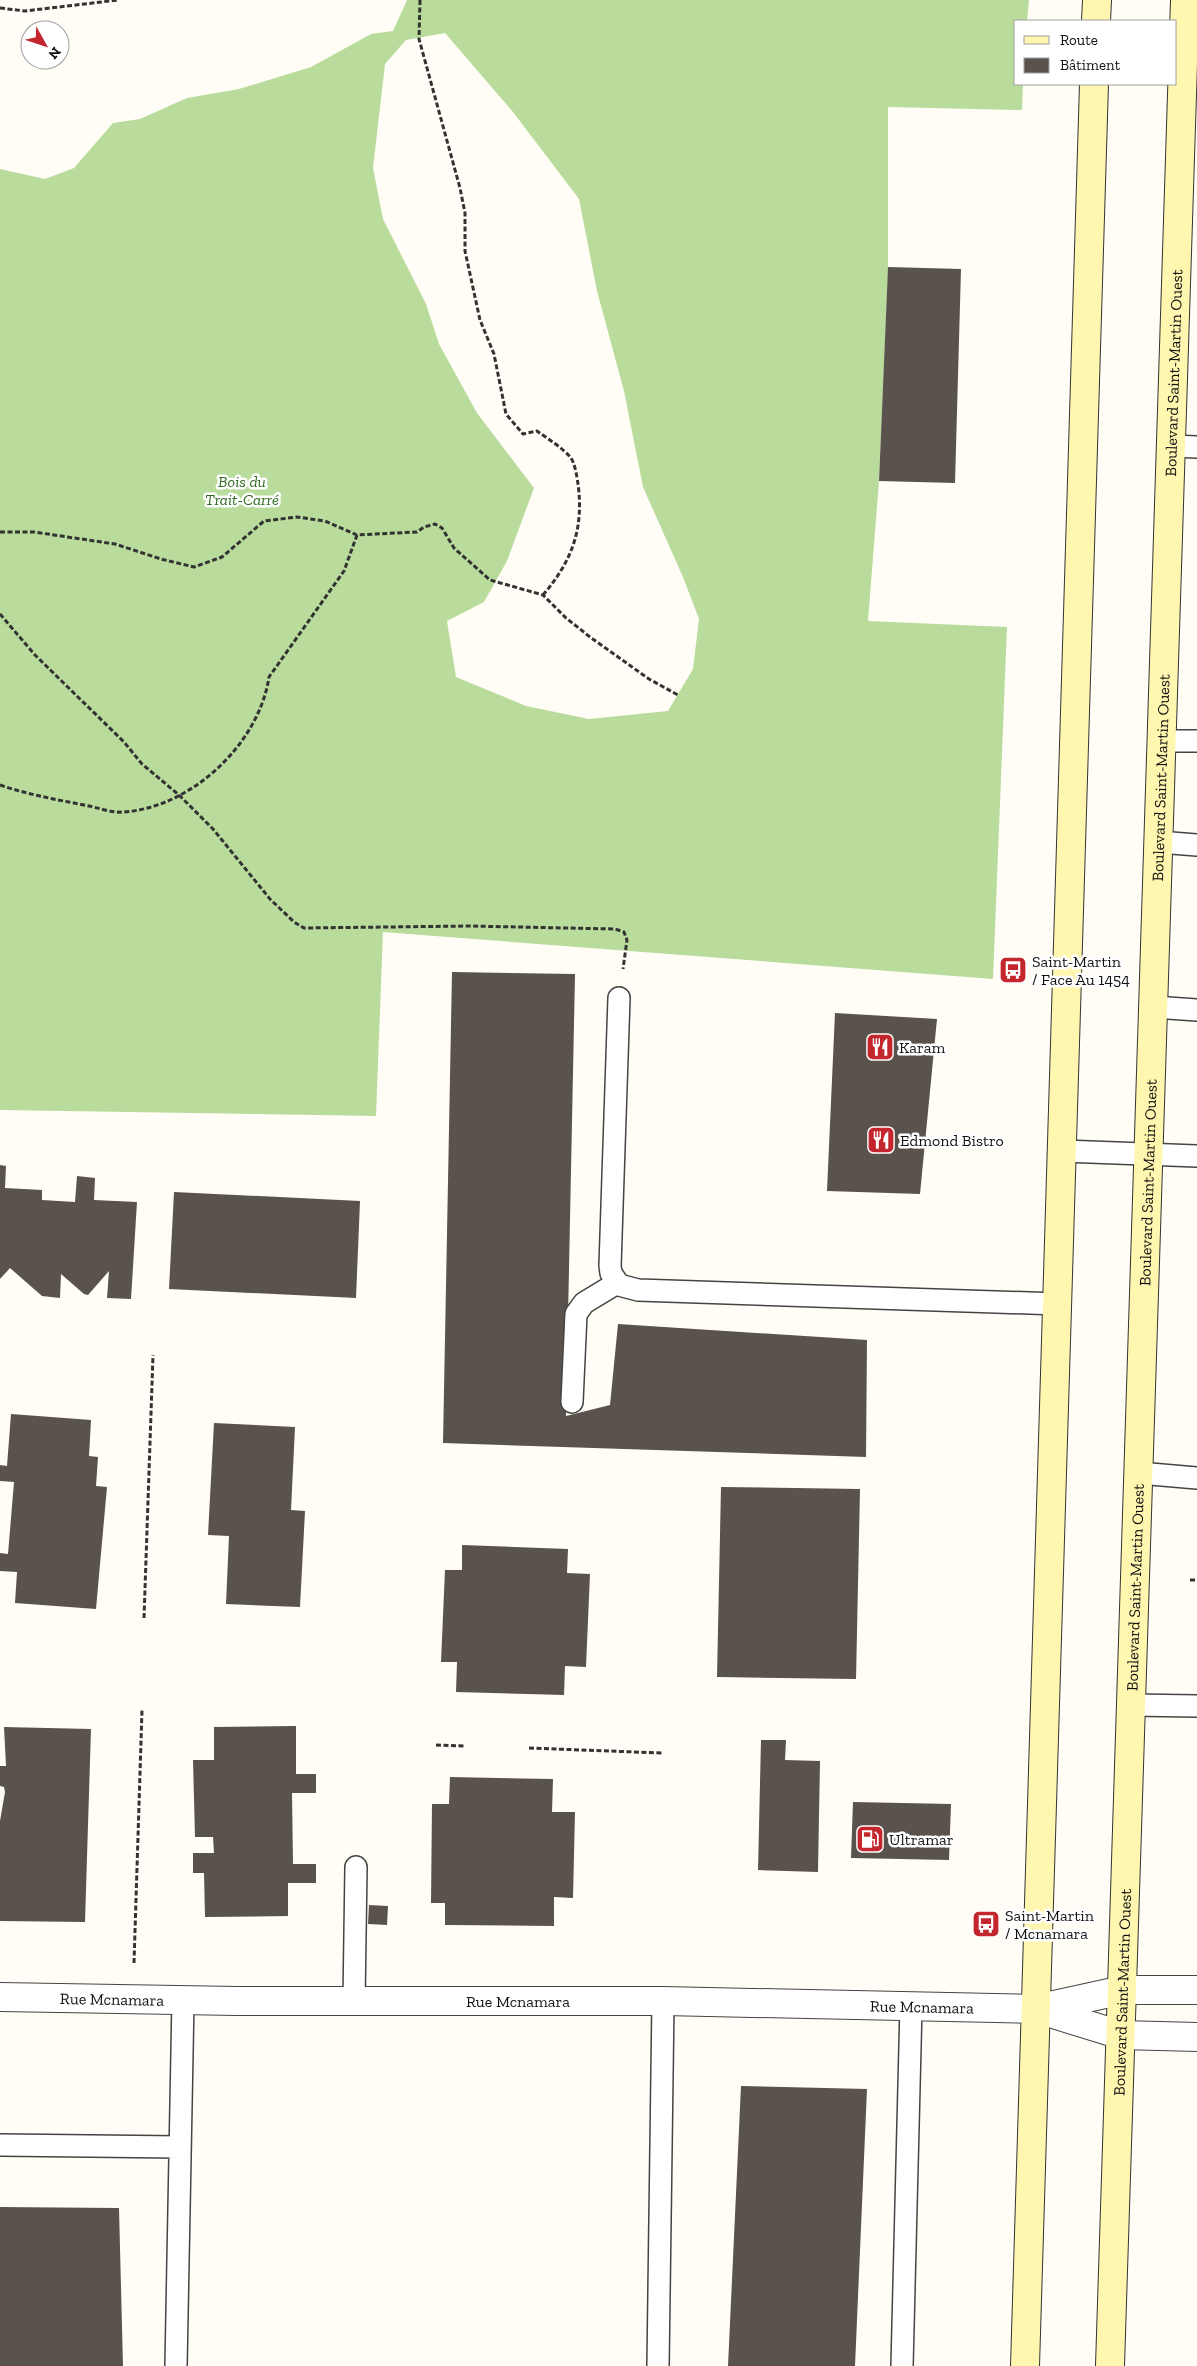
<svg xmlns="http://www.w3.org/2000/svg" width="1197" height="2366" font-family="'Zilla Slab',serif">
<style>
.forest{fill:#b9dc9c;fill-rule:evenodd}
.building{fill:#5a524d}
.lines{fill:none;stroke-linecap:round;stroke-linejoin:round}
.lane-casing{stroke:#444;stroke-width:24}
.street-casing{stroke:#444;stroke-width:30}
.secondary-casing{stroke:#333;stroke-width:30}
.path{stroke:#333;stroke-width:3;stroke-dasharray:5 2.5;stroke-linecap:butt}
.lane{stroke:#fff;stroke-width:21}
.street{stroke:#fff;stroke-width:28}
.secondary{stroke:#fff6b0;stroke-width:28}
.labels{text-anchor:middle;dominant-baseline:central;stroke-width:5;stroke-linejoin:round;paint-order:stroke}
.street-label{font-size:16px;fill:#111;stroke:#fff}
.park-label{font-size:16px;font-style:italic;fill:#2f6b1f;stroke:#fff}
.poi-label{font-size:16px;fill:#111;stroke:#fff;text-anchor:start}
</style>
<rect width="100%" height="100%" fill="#fffdf5"/>
<path class="forest" d="M407,0H1029L1027,21H1016V84H1023L1022,110L888,107V272L879,481L868,621L1007,627L993,979L383,932L376,1116L0,1110V169L45,179L74,168L113,123L140,119L187,98L239,89L311,67L371,34L393,31ZM445,33L513,112L579,199L597,291L624,391L643,487L683,577L699,619L693,669L668,711L589,719L526,706L456,677L447,621L484,602L507,561L534,488L477,413L439,344L426,304L383,219L373,168L385,64L406,40Z"/>
<path class="building" d="M888,267L961,269L955,483L879,481Z
M452,972L575,974L566,1416L610,1405L618,1324L867,1340L866,1457L443,1443Z
M835,1013L937,1019L920,1194L827,1191Z
M0,1165L6,1166L5,1188L42,1190V1200L75,1202L77,1176L95,1178L94,1200L137,1202L131,1299L107,1298L109,1271L88,1295L84,1294L61,1274L60,1298L42,1296L10,1268L0,1279Z
M174,1192L360,1201L356,1298L169,1289Z
M11,1414L91,1420L89,1456L98,1457L96,1486L107,1487L96,1609L15,1603L17,1572L0,1571V1553L8,1554L14,1482L0,1481V1465L7,1466Z
M214,1423L295,1427L291,1510L305,1511L300,1607L226,1604L229,1536L208,1535Z
M721,1487L860,1489L856,1679L717,1677Z
M462,1545L568,1549L567,1573L590,1574L586,1667L565,1666L564,1695L456,1692L457,1662H441L445,1570H462Z
M296,1726V1774H316V1793H292L293,1864H316V1883H288V1916L205,1917L204,1873H193V1853H214L213,1837H195L193,1760H214V1727Z
M4,1727L91,1729L85,1922L0,1921V1821L5,1792L4,1787L0,1786V1766H6Z
M761,1740H786L785,1760L820,1761L818,1872L758,1870Z
M450,1777L553,1779L552,1812H575L573,1898L554,1897V1926L445,1925V1903H431L432,1804H449Z
M853,1802L951,1804L949,1860L851,1858Z
M369,1905L388,1906L387,1925L368,1924Z
M741,2086L867,2089L855,2366H728Z
M0,2207L119,2208L123,2366H0Z"/>
<g class="lines">
<defs>
<path id="lane" d="M1172,446L1197,447
M1162,741H1197
M1159,842L1197,845
M619,998L610,1266L611,1273L619,1285L638,1290L1058,1304
M1154,1007L1197,1010
M1063,1151L1197,1156
M572,1402L576,1314L584,1303L617,1283
M1139,1473L1197,1478
M1131,1705L1197,1706
M354,2001L356,1867
M0,2145L180,2147
M176,2366L183,2000
M658,2366L663,2001
M902,2366L911,2006"/>
<g id="street">
<path id="s1" d="M0,1997L237,2001H663L1036,2009L1123,1990H1197"/>
<path d="M1037,2009L1121,2035L1197,2037"/>
</g>
<g id="secondary">
<path d="M1096,21L1097,0"/>
<path d="M1025,2366L1094,84"/>
<path id="s2" d="M1110,2366L1185,0"/>
</g>
</defs>
<use href="#lane" class="lane-casing"/>
<use href="#street" class="street-casing"/>
<use href="#secondary" class="secondary-casing"/>
<path class="path" d="M420,0L419,39L460,188L465,213V251L480,320L494,354L506,414L523,434L537,431C548,439 563,448 571,458C575,464 577,477 578,484C584,529 572,561 543,595
M0,8L25,11L118,0
M0,532H34L115,544L161,559L194,567L222,557L264,521L297,517L325,521L357,535L417,532L424,527L435,524L442,528L454,548L490,580L543,595L566,618L590,637L649,679L678,695
M0,614L35,655L124,742L142,764L179,795L213,829L270,899L294,922L304,928L469,926L615,929L624,932L627,940L623,969
M0,785C29,795 59,800 89,806C99,808 112,813 123,812C191,808 259,744 269,677L344,571L357,535
M1190,1580H1197
M144,1618L153,1355
M436,1745L466,1746
M529,1748L662,1753
M134,1963L142,1710"/>
<use href="#lane" class="lane"/>
<use href="#street" class="street"/>
<use href="#secondary" class="secondary"/>
</g>
<defs>
<symbol id="bus-square" viewBox="-11 -11 22 22"><rect x="-9" y="-9" width="18" height="18" rx="4" fill="#c4262e" stroke="#fff"/><path d="M-5-6H5V4H4V6H2V4H-2V6H-4V4H-5ZM-3.5-4V0h7V-4ZM-3.5 1.2v1.5H-2V1.2ZM2 1.2v1.5H3.5V1.2Z" fill="#fff"/></symbol>
<symbol id="restaurant-square" viewBox="-11 -11 22 22"><rect x="-9" y="-9" width="18" height="18" rx="4" fill="#c4262e" stroke="#fff"/><path d="M-5-6h1v4h1v-4h1v4h1v-4h1v5L-1.5 .5V6h-2V.5L-5-1ZM5-6V6H3V1.5H1.5Q1.5-4 5-6Z" fill="#fff"/></symbol>
<symbol id="fuel-square" viewBox="-11 -11 22 22"><rect x="-9" y="-9" width="18" height="18" rx="4" fill="#c4262e" stroke="#fff"/><path d="M-5.5-6h7V0h2V4h1.3V-2.5L3-4.5l.8-.8L6-3V5H2.5V1h-1V6h-7ZM-4.2-4.7v3.2H.2V-4.7Z" fill="#fff"/></symbol>
</defs>
<g fill-rule="evenodd">
<use href="#bus-square" x="997" y="954" width="32" height="32"/>
<use href="#restaurant-square" x="864" y="1031" width="32" height="32"/>
<use href="#restaurant-square" x="865" y="1124" width="32" height="32"/>
<use href="#fuel-square" x="854" y="1823" width="32" height="32"/>
<use href="#bus-square" x="970" y="1908" width="32" height="32"/>
</g>
<g class="labels">
<g class="street-label">
<text stroke="none"><textPath href="#s2" startOffset="1994">Boulevard Saint-Martin Ouest</textPath></text>
<text stroke="none"><textPath href="#s2" startOffset="1589">Boulevard Saint-Martin Ouest</textPath></text>
<text stroke="none"><textPath href="#s2" startOffset="1184">Boulevard Saint-Martin Ouest</textPath></text>
<text stroke="none"><textPath href="#s2" startOffset="779">Boulevard Saint-Martin Ouest</textPath></text>
<text stroke="none"><textPath href="#s2" startOffset="374">Boulevard Saint-Martin Ouest</textPath></text>
<text stroke="none"><textPath href="#s1" startOffset="112">Rue Mcnamara</textPath></text>
<text stroke="none"><textPath href="#s1" startOffset="518">Rue Mcnamara</textPath></text>
<text stroke="none"><textPath href="#s1" startOffset="922">Rue Mcnamara</textPath></text>
</g>
<g class="park-label">
<text x="242" y="481">Bois du<tspan x="242" dy="18">Trait-Carré</tspan></text>
</g>
<g class="poi-label">
<text x="1032" y="961">Saint-Martin<tspan x="1032" dy="18">/ Face Au 1454</tspan></text>
<text x="899" y="1047">Karam</text>
<text x="900" y="1140">Edmond Bistro</text>
<text x="889" y="1839">Ultramar</text>
<text x="1005" y="1915">Saint-Martin<tspan x="1005" dy="18">/ Mcnamara</tspan></text>
</g>
</g>
<rect x="1014" y="20" width="162" height="65" fill="#ffffff" stroke="#a0a0a0"/>
<rect x="1024" y="36" width="25" height="8" fill="#fff6b0" stroke="#a0a0a0"/>
<text x="1060" y="45" font-size="15" fill="#111111">Route</text>
<rect x="1024" y="58" width="25" height="15" fill="#5a524d" stroke="#a0a0a0"/>
<text x="1060" y="70" font-size="15" fill="#111111">Bâtiment</text>
<g transform="translate(45 45) rotate(130)"><circle r="24" fill="#ffffff" stroke="#a0a0a0"/>
<path d="M0-4L9 19L0 12L-9 19Z" fill="#c4262e"/>
<text y="-8" font-size="14" font-weight="bold" text-anchor="middle" fill="#111111">N</text>
</g>
</svg>
